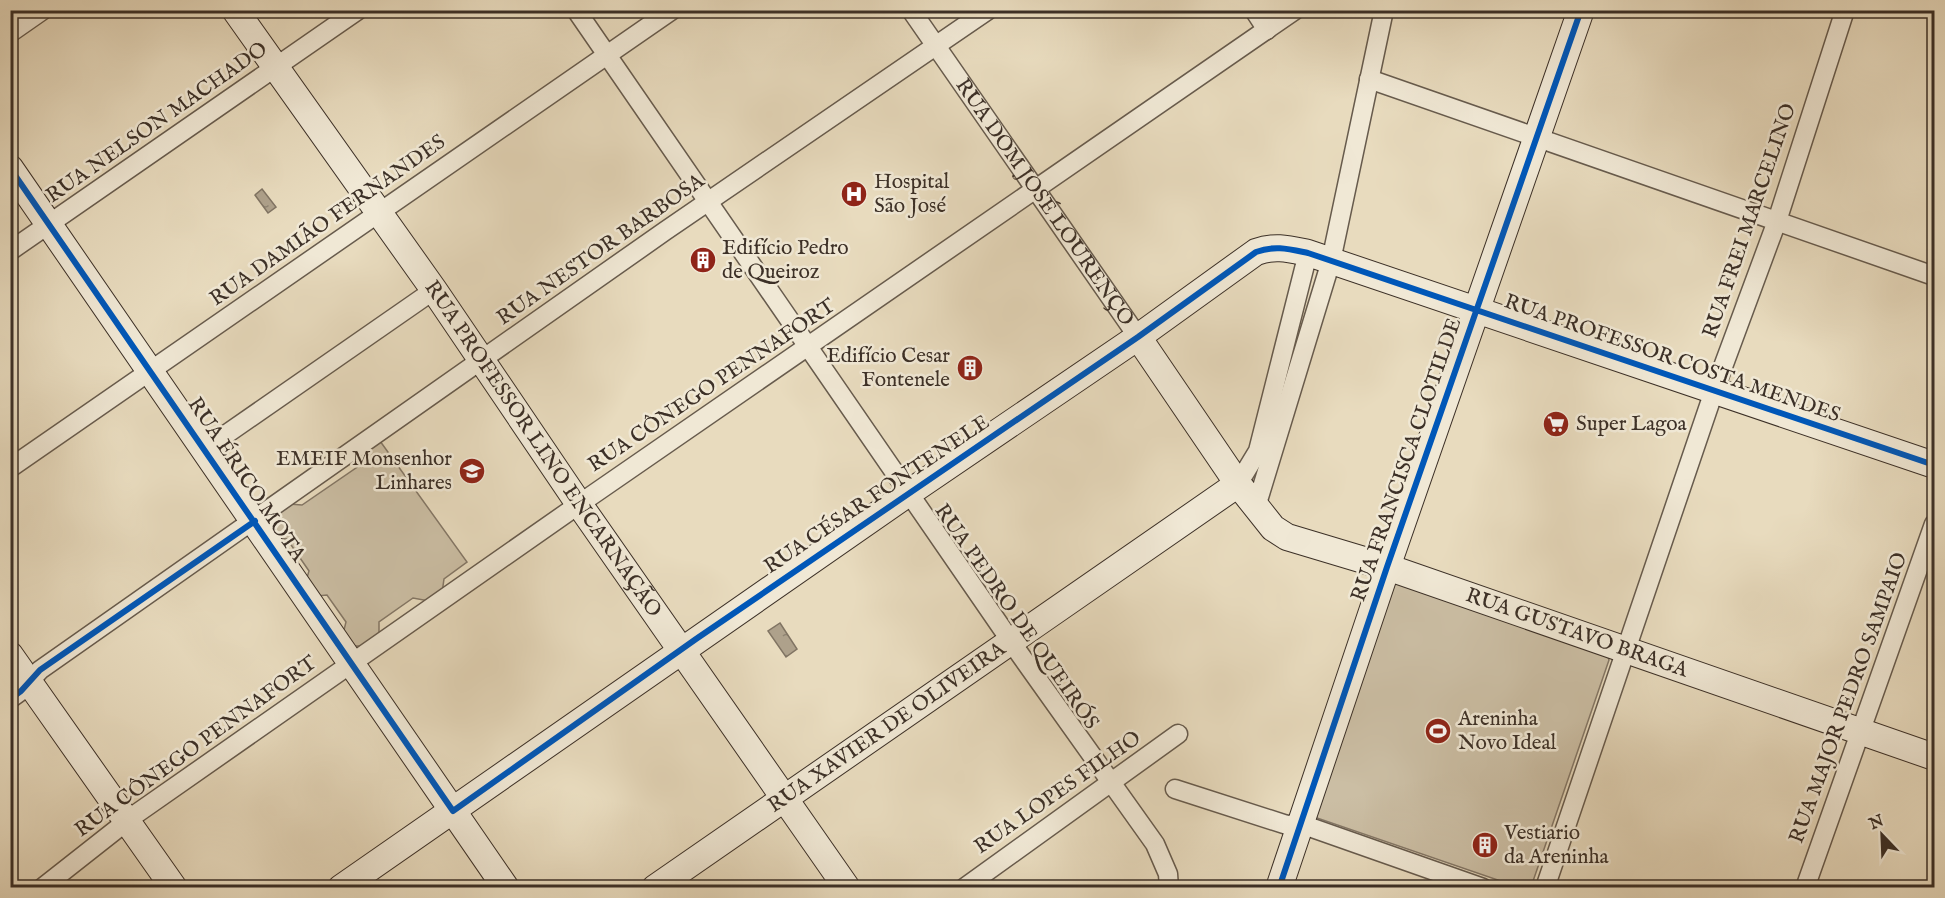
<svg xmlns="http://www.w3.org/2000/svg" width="1945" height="898" font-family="'IM FELL English',serif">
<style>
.park{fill:#cbbea4;stroke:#847766;stroke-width:1.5}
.water{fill:url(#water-ripples);stroke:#807463;stroke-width:1.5}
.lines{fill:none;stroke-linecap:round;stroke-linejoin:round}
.street-casing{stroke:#675b4d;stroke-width:21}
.secondary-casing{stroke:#3c3027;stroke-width:28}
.street{stroke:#f0e8d5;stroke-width:18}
.secondary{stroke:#f0e8d5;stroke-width:26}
.cycleway-casing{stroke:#f0e8d5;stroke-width:10}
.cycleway{stroke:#0057b8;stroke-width:6}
.labels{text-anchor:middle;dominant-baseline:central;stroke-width:5;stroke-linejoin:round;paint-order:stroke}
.street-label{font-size:21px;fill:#3c3027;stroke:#f0e8d5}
.poi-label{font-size:21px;fill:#3c3027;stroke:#f0e8d5;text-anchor:start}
</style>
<defs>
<pattern id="water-ripples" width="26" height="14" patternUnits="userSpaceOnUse" patternTransform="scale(1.5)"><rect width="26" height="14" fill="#aea18b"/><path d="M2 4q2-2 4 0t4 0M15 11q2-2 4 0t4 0" fill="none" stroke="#8f8472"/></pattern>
</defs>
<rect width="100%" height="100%" fill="#e8dbbe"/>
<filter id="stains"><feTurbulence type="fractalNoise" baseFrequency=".00333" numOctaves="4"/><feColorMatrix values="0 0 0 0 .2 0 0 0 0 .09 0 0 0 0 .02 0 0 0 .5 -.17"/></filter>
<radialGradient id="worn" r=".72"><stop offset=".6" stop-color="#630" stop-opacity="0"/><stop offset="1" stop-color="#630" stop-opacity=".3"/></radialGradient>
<path class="park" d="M380,441L467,562L444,579L442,593L429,601L413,598L379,622V636L366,646H353L343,634L346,622L327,595L317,596L306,581L309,571L287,539L276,538L268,519L289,504L302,505L366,461L367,450Z
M1394,581L1607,654L1609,660L1531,887H1518L1317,818L1314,813Z"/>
<path class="water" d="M262,189L276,207L268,213L255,195Z
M780,623L797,649L786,657L768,631Z"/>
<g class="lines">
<defs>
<g id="street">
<path d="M576,10L1019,653L1155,844L1168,874L1169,888"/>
<path id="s1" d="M911,10L1138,337"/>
<path d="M1254,10L1267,30"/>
<path d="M10,33L43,10"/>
<path d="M1369,79L1934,276"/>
<path d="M10,251L358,10"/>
<path d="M205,449L434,290"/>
<path d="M10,468L672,10"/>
<path d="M1238,484L1258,451L1308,253"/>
<path d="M1256,507L1331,261L1384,10"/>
<path d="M10,699L21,691L40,670L665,231L988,10"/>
<path d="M1175,789L1287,825L1301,824L1483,888"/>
<path d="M42,888L136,814L588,498L1295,10"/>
<path d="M964,888L1178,734"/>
<path d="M1545,888L1714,391L1777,221L1845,10"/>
<path d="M1805,888L1934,524"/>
</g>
<g id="secondary">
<path id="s2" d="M235,10L434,290L579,504L847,888"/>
<path d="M10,168L506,888"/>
<path id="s3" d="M1138,337L1238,484L1273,528L1287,537L1387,567L1934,757"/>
<path d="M10,655L174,888"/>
<path d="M341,888L910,492L1138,337L1256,252C1275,245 1289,249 1308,253L1934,465"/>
<path id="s4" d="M655,888L1238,484"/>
<path d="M1279,888L1387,567L1581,10"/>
</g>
</defs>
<use href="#street" class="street-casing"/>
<use href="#secondary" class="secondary-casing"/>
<use href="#street" class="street"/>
<use href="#secondary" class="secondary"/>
<defs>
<path id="cycleway" d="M10,168L453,811L696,639L1138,337L1256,252C1275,245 1289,249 1308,253L1934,465
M10,699L21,691L40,670L255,521
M1279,888L1387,567L1581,10"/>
</defs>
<use href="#cycleway" class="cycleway-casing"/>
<use href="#cycleway" class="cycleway"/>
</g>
<defs>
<symbol id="hospital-disc" viewBox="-11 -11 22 22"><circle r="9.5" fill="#8f2418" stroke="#f0e8d5"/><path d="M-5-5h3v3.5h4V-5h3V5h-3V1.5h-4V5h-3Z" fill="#fff"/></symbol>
<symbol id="building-disc" viewBox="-11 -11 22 22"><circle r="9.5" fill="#8f2418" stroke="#f0e8d5"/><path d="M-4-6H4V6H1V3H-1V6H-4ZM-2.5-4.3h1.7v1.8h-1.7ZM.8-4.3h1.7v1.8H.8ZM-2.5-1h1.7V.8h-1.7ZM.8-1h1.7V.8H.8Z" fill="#fff"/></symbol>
<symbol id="supermarket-disc" viewBox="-11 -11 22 22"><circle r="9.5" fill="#8f2418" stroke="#f0e8d5"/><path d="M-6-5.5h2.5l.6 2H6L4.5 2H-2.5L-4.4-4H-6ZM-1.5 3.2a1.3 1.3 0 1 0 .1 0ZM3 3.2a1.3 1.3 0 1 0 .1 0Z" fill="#fff"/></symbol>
<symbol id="school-disc" viewBox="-11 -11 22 22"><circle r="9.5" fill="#8f2418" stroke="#f0e8d5"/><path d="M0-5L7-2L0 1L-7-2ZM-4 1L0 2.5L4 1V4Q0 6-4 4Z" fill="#fff"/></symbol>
<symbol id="stadium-disc" viewBox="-11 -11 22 22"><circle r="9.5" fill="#8f2418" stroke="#f0e8d5"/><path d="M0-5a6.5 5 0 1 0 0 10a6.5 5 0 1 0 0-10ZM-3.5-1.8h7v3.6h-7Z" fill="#fff"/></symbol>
</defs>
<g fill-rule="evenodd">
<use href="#hospital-disc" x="839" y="179" width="30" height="30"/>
<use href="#building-disc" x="688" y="245" width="30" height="30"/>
<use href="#building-disc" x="955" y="353" width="30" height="30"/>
<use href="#supermarket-disc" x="1541" y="409" width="30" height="30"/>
<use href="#school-disc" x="457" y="456" width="30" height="30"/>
<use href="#stadium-disc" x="1423" y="716" width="30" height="30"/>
<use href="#building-disc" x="1470" y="830" width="30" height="30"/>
</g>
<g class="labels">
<g class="street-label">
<text transform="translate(157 123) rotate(-35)">RUA NELSON MACHADO</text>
<text stroke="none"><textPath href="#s1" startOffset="234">RUA DOM JOSÉ LOURENÇO</textPath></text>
<text transform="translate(328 221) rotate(-35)">RUA DAMIÃO FERNANDES</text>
<text transform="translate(1750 221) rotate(-71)">RUA FREI MARCELINO</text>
<text transform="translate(601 250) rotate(-35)">RUA NESTOR BARBOSA</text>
<text transform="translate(1672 359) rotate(19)">RUA PROFESSOR COSTA MENDES</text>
<text transform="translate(712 386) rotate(-34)">RUA CÔNEGO PENNAFORT</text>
<text stroke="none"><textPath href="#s2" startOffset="536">RUA PROFESSOR LINO ENCARNAÇÃO</textPath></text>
<text transform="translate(1407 460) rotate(-71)">RUA FRANCISCA CLOTILDE</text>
<text transform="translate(246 480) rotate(56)">RUA ÉRICO MOTA</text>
<text transform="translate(877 495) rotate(-34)">RUA CÉSAR FONTENELE</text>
<text transform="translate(1016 617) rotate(55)">RUA PEDRO DE QUEIRÓS</text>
<text stroke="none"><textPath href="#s3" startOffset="556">RUA GUSTAVO BRAGA</textPath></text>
<text transform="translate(1849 698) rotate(-70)">RUA MAJOR PEDRO SAMPAIO</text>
<text stroke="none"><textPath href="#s4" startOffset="282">RUA XAVIER DE OLIVEIRA</textPath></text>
<text transform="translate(196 747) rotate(-36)">RUA CÔNEGO PENNAFORT</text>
<text transform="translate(1058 793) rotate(-35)">RUA LOPES FILHO</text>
</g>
<g class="poi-label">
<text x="874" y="182">Hospital<tspan x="874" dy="24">São José</tspan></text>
<text x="722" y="248">Edifício Pedro<tspan x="722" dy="24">de Queiroz</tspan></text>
<text x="950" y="356" text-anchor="end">Edifício Cesar<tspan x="950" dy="24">Fontenele</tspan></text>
<text x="1576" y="424">Super Lagoa</text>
<text x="452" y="459" text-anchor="end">EMEIF Monsenhor<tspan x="452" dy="24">Linhares</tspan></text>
<text x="1458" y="719">Areninha<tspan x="1458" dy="24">Novo Ideal</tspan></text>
<text x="1504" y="833">Vestiario<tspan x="1504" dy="24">da Areninha</tspan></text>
</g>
</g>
<rect width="1945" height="898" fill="none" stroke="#e8dbbe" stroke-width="36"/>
<rect x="12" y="12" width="1921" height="874" fill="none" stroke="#3c3027" stroke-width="3"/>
<rect x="18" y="18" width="1909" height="862" fill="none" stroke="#3c3027" stroke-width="1.5"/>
<g transform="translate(1882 835) rotate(337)" stroke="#f0e8d5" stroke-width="4.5" paint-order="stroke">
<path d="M0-4.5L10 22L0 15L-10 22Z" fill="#3c3027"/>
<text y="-9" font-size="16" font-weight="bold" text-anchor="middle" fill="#3c3027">N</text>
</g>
<rect width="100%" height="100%" filter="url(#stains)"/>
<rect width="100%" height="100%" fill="url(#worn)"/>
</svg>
